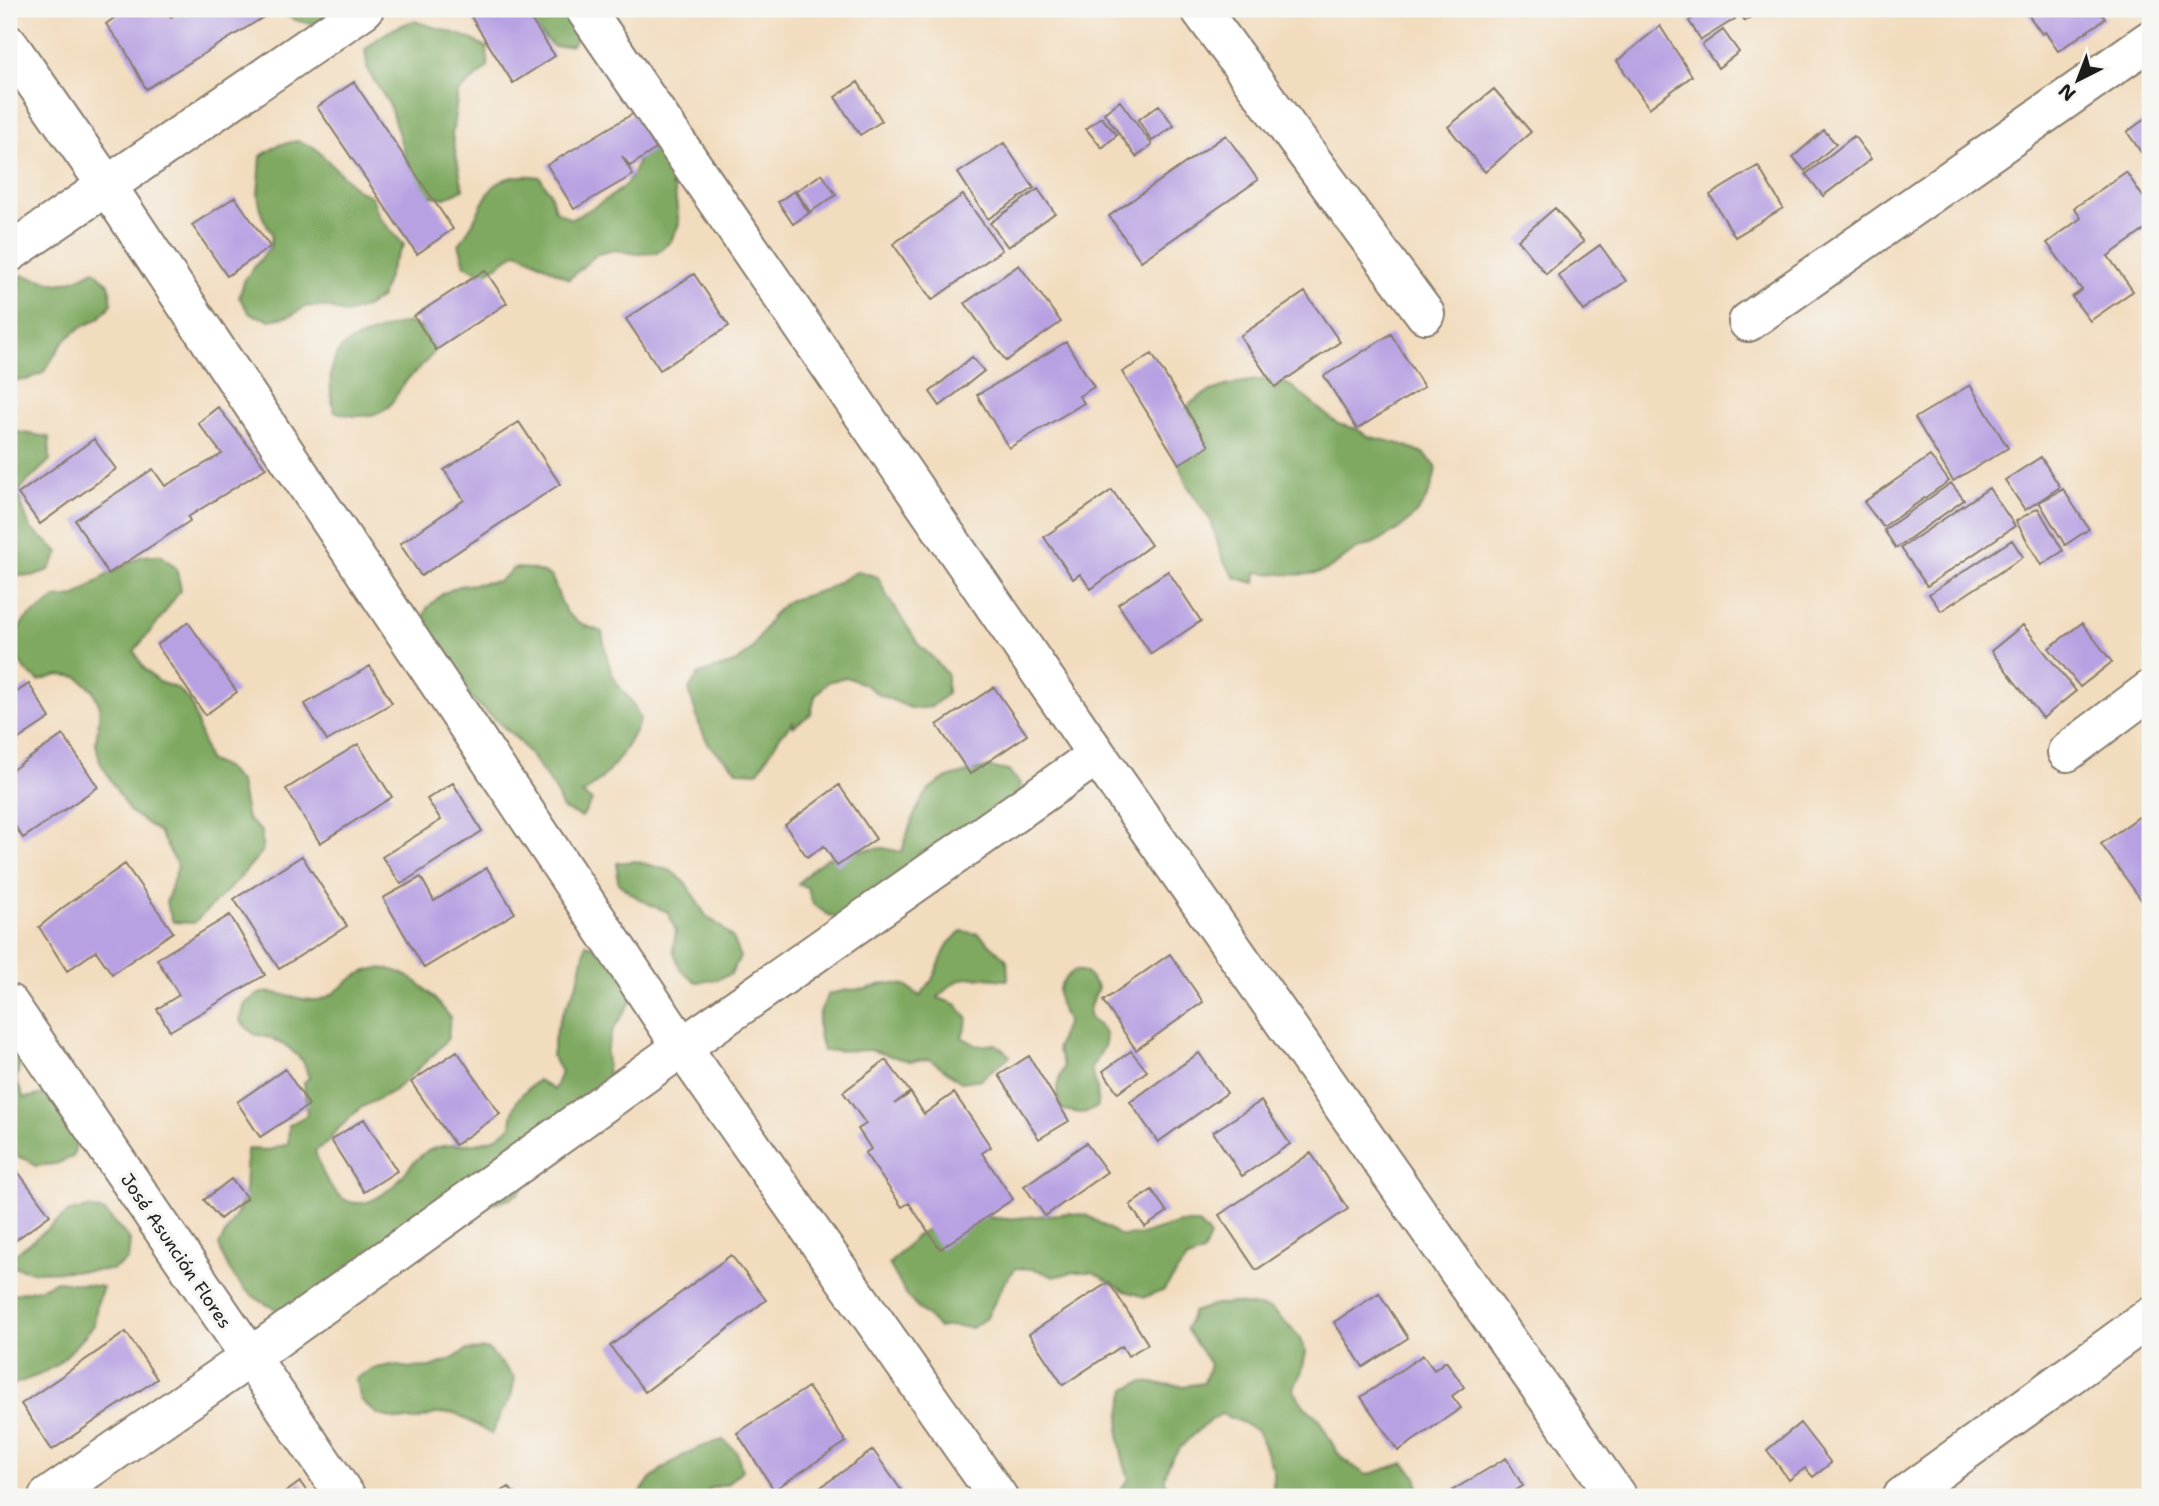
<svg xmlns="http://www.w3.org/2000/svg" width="2159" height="1506" font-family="'Shantell Sans',sans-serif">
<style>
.forest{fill:#7fa960;stroke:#4e623e;stroke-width:2}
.building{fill:#b7a1e2}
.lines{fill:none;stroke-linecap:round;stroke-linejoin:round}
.street-casing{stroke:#877c6d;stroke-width:42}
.secondary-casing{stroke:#877c6d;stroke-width:42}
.street{stroke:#fff;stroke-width:38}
.secondary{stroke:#fff;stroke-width:38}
.labels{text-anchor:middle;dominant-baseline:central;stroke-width:7;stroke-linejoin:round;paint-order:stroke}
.street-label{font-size:18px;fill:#1c1c1c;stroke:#f6f6f2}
</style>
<rect width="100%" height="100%" fill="#f6f6f2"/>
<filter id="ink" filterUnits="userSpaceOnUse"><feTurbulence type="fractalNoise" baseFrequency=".0143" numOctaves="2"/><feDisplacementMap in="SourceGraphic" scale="14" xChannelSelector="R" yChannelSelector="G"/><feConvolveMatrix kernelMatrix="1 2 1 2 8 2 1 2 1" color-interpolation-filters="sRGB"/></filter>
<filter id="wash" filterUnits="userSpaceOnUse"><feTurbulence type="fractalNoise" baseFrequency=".00686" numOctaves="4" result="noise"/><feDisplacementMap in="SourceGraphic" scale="28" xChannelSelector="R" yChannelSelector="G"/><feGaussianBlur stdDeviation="1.57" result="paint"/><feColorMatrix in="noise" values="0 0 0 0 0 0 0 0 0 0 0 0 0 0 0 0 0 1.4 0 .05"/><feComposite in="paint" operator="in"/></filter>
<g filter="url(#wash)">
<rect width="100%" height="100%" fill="#f2dcbe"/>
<path class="forest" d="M288,9H346C325,22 312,30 287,16Z
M521,9H577L582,30L572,45L554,47L539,32Z
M414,21C440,30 464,33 487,48L488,67L458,92L452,135L463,189L445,198L426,195L407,161L389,104L368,71L365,50C380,35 394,27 414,21Z
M297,141L314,147L355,188L372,197L379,217L404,245L393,262L381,297L366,307L346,314L328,307L307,306L290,316L270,320L250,314L239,297L245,279L270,247L272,234L262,216L258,195L261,156L278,145Z
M656,149L672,168L671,187L674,185L679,224L671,241L657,253L637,254L615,250L597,254L569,279C550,270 536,259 517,252L483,275L465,265L459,244C488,209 480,168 540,177L550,193L555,210L571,219C583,214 593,207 605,200C626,187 631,182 639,158Z
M94,270L109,284L112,304L98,319L80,328L64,341L43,373L26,380L9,381V305L22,275L59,284L77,279Z
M410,322L428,332L436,350C427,362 416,370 406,381C399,389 394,402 387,408C371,419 351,417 334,411C330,392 327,368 339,351C347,341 362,337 373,333C386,328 396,324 410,322Z
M1275,379L1291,386L1338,424L1357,429L1367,436L1404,445L1423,453L1436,466C1432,505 1408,527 1374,543C1367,546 1360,547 1354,551C1341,559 1332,571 1317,573C1297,576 1276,574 1256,572L1255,583L1236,578L1223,560L1211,521L1187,485L1179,464L1168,446C1173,435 1177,421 1184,411C1202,386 1247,380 1275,379Z
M9,427L11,431L49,437L50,460L22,487L18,495L30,528L59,552L49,570L32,576L9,575Z
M161,555L176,568L181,589L158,622L134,651L144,668L159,682L177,688L191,702L208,760L226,768L240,783L247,819L262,832V852L236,882L194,923L173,922L166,903L178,866L159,832L129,811L100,762L96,744L100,707L93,690L78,677L59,675L39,681L25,670L13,653L14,634L26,619L56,598L76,596L108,574L142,556Z
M514,568L532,569L551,576C556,587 559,598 564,608C570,621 589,627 602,632C605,650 608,670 619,686C630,701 633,700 640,720C627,750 609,777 582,794L592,801L582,817L563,809L555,790L529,753L516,738L471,698L420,627L427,608L442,594L459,586L499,581Z
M858,571L878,577L887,596L920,646L934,659L947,674V694L931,707L913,709L878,694L864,684L846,677L828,682L815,696L811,714L793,727V722L780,736L758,772L738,771L709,745L700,727L689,690L699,674L737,662L752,649L773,615L788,601L824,590Z
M988,767L1008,771L1021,784L1018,804L937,847L919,853L918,873L845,921L827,914L813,904L807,887L798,884L812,869L827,858L846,855L863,850L883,848L902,852C907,833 918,796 936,784C950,774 972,773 988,767Z
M635,861L671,871L685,882L706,916L720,926L733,938L740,957L731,974L715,980L696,982L681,970L673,950L676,931L668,912C648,905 633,897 618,883L617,863Z
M961,931L979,934L1007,960L1008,980C976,978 960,970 938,998L956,1004L968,1019L962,1037L978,1046L996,1044L1010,1056L981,1079L961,1082L930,1059L909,1061L870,1050L823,1051C816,1025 815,1017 829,994L848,990L867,989L886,983L905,985L920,996L932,980L948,944Z
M586,944L617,954L633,998L612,1032L606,1052L609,1090L531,1179C515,1201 508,1201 482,1204L283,1312C250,1299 229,1280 219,1245L239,1210L245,1192L247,1149L269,1150L288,1144L289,1125L307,1115L304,1082L309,1078L303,1061L289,1048L271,1038L254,1034L240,1021L245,1003C250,1000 254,997 259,994C273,988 300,1002 317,1000C331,999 342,985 353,978C392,951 427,987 450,1017L448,1038L436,1052L394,1091L360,1108L333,1134L331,1140L315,1151C328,1196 353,1223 394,1185C405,1175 413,1160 424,1153C444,1140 471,1148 493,1139C499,1137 505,1130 511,1126C513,1100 518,1097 538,1080L554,1090L561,1072L552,1056L555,1035L561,1017L578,982Z
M1075,970L1085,972L1098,987C1096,996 1088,1005 1089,1014C1090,1021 1095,1022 1099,1026C1115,1038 1098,1056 1091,1069L1097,1087L1098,1106C1086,1116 1075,1113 1061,1109C1055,1090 1056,1085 1064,1067L1057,1048L1067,1021C1056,998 1052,986 1075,970Z
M9,1020C22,1046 23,1053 16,1081L24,1098L43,1094L60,1102L77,1138L73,1157L55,1164L35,1166L28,1160L9,1154Z
M88,1208L105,1212L130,1240L128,1260L112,1270L34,1272L15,1267L9,1269V1259L69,1212Z
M969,1213L987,1217L1006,1219L1069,1213L1088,1216L1121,1236L1141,1235L1179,1223H1198L1210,1237L1203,1253L1186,1260L1163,1291L1145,1297L1125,1291L1093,1272H1073L1054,1277L1035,1269L1016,1268L1004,1283L987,1317L972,1328L951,1326L939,1328L909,1299L889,1264L916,1236L933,1225Z
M57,1281L103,1287L97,1304L94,1325L70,1352L56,1365L39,1375L9,1386V1295L39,1289Z
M1231,1303L1271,1309L1298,1335L1306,1352L1302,1371L1293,1389L1304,1406L1318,1418L1337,1452L1351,1465L1367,1475L1404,1463L1416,1476L1420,1494L1418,1497H1269L1273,1490V1469L1258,1432L1241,1422L1221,1414C1201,1426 1158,1460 1166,1487C1167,1491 1170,1494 1172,1497H1109L1116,1495L1129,1479C1116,1442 1117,1426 1126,1389L1142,1382L1183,1386L1204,1383L1210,1364L1186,1329L1193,1312L1211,1306Z
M488,1349L515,1378L511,1397L501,1413L492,1434L455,1413L435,1414L416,1420H397L377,1414L361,1400L355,1379L372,1369L391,1365L410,1368L431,1367L450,1360L467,1350Z
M723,1440L737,1452L742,1470L727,1484L709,1489L707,1497H639C649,1470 696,1446 723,1440Z"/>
<g id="blocks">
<path class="building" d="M126,9H165L171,17L183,9H206L207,11L210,9H277L146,89L125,50L106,24Z
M466,9H524L555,56L513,83Z
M1708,9H1728L1735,19L1701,40L1689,21Z
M1738,9H1764L1745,21Z
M2024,9H2099L2105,19L2058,51L2045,32L2042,34Z
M1660,26L1692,76L1649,108L1617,61Z
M1723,30L1739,52L1718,68L1702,45Z
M354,82L453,229L417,254L317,107Z
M858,82L882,121L860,135L835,97Z
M1494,89L1531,132L1485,172L1448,127Z
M1120,101L1152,145L1136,157L1104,113Z
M1159,105L1174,126L1152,141L1138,120Z
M634,113L656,149L630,166L622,156L633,175L574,209L547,165Z
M2150,115V165L2127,132Z
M1101,117L1117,135L1102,148L1086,129Z
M1824,130L1836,144L1805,171L1793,157Z
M1226,135L1258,180L1141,261L1109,216Z
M1854,136L1871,159L1823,196L1806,174Z
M1004,143L1034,188L988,219L958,173Z
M1758,166L1783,208L1735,237L1710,195Z
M2126,172L2150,207V226L2108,256L2133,291L2090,321L2072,297L2082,290L2047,243L2081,218L2074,208Z
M822,174L836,195L810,212L796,191Z
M1038,189L1055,213L1008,247L990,223Z
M794,191L809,213L793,224L778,202Z
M963,195L1002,250L932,300L893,244Z
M235,197L270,247L227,276L192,225Z
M1555,208L1584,242L1546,274L1518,240Z
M1600,245L1626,281L1584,311L1558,275Z
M1019,265L1061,322L1006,361L965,303Z
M485,270L507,303L436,350L414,316Z
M694,274L729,326L660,370L626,319Z
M1305,292L1340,342L1275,387L1240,336Z
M1391,334L1424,387L1357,429L1324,376Z
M1066,342L1094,387L1079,396L1084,403L1009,448L977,395Z
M1152,354L1209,446L1179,464L1122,372Z
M972,357L984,371L940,406L930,392Z
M1970,385L2008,448L1953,481L1915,418Z
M218,407L266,468L188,517L190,521L108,574L75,520L153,469L165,486L222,454L198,423Z
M519,422L560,484L421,576L400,544L464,500L444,470Z
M94,439L116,469L40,524L18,494Z
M1930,456L1949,481L1883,527L1864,502Z
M2041,457L2060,487L2025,510L2005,480Z
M1951,483L1964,500L1896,548L1884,530Z
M1989,488L2015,526L1927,586L1901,548Z
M2063,489L2089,529L2065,545L2039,502Z
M1112,490L1151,545L1091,589L1080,574L1073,579L1044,537Z
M2038,508L2063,551L2041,565L2016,521Z
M2012,540L2023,557L1941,611L1929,594Z
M1168,571L1201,621L1151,654L1118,604Z
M188,622L237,692L205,715L157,645Z
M2082,623L2112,662L2080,687L2049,648Z
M2023,625L2076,691L2043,718L1991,651Z
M370,666L392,703L327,741L305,704Z
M29,684L50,718L11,744L9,740V697Z
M994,687L1027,735L970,774L937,725Z
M63,735L98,787L23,838L9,817V772Z
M358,744L392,797L320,843L286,789Z
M453,783L482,831L401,884L382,857L441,820L427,799Z
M839,785L876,839L837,866L824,846L807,857L785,825Z
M2150,809V912L2101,844Z
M302,856L347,926L279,969L234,899Z
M125,864L173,932L112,974L96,951L67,971L39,927L65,906Z
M487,868L515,913L424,968L383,898L421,877L434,901Z
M230,915L265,975L170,1031L157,1009L179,995L157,959Z
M1170,954L1203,1002L1136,1050L1103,1001Z
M457,1051L500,1114L455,1145L411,1082Z
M1131,1051L1147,1071L1118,1093L1103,1071Z
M1199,1053L1227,1093L1158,1142L1130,1102Z
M1029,1056L1069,1121L1039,1139L999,1075Z
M886,1060L910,1092L894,1104L911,1093L924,1114L954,1093L991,1147L982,1153L1013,1199L940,1249L909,1203L902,1207L865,1153L871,1149L858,1129L866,1124L843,1092Z
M285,1069L309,1105L260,1137L237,1102Z
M1261,1101L1290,1144L1242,1176L1213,1132Z
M364,1119L397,1171L364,1192L331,1140Z
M1086,1143L1107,1172L1045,1216L1024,1186Z
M1311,1153L1348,1209L1256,1270L1219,1215Z
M13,1165L50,1215L9,1245V1168Z
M231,1179L247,1198L220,1219L204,1200Z
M1152,1190L1167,1212L1145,1227L1130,1205Z
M731,1255L766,1300L645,1392L610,1346Z
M1109,1282L1148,1344L1128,1356L1122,1346L1063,1385L1029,1334Z
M1379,1293L1408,1338L1363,1367L1334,1322Z
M126,1332L157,1379L52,1450L21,1404Z
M1423,1355L1434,1370L1446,1361L1464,1387L1452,1396L1461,1408L1398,1451L1361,1397Z
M808,1387L846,1442L774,1490L780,1497H764L774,1490L737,1433Z
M1800,1423L1831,1463L1813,1477L1805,1468L1789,1480L1767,1450Z
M873,1450L906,1497H807Z
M1506,1458L1523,1486L1505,1497H1458L1453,1490Z
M300,1482L311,1497H279Z
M509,1487L516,1497H492Z"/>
</g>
</g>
<g filter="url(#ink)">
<use href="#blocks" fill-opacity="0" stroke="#877c6d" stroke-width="2"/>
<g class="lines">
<defs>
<path id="street" d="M585,9L1097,755L1617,1497
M1200,9L1425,314
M9,45L107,186L682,1047L998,1497
M9,253L364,9
M1748,322L2150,40
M2067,752L2150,690
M48,1497L249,1358L682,1047L1097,755
M1902,1497L2150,1317"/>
<path id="secondary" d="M9,1004L346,1497"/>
</defs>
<use href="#street" class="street-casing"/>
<use href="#secondary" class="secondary-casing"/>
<use href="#street" class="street"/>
<use href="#secondary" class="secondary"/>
</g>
</g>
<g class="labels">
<g class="street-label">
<text transform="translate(176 1251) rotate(56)">José Asunción Flores</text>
</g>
</g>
<rect width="2159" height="1506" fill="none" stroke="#f6f6f2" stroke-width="35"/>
<g transform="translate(2078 80) rotate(222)" stroke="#f6f6f2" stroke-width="5" paint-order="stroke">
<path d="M0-5L12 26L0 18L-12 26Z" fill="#1c1c1c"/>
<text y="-10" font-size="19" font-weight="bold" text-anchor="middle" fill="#1c1c1c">N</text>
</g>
</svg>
